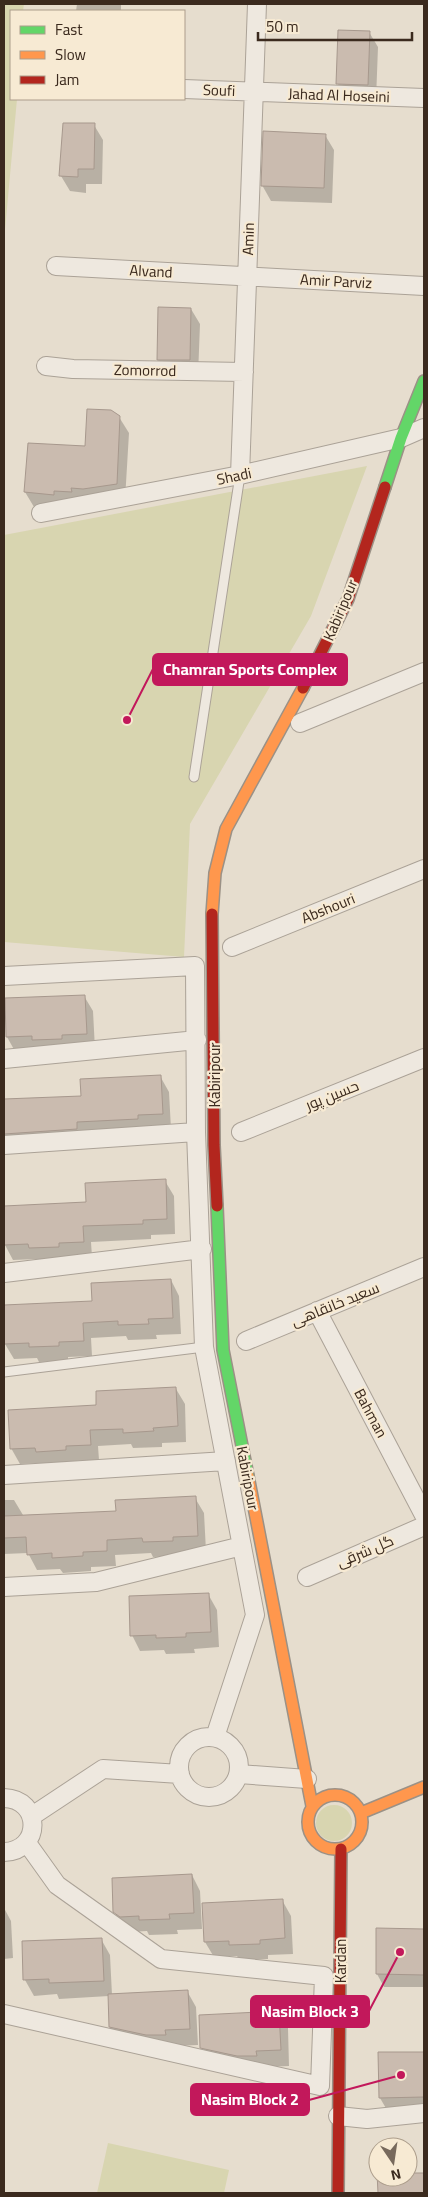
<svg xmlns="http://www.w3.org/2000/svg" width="428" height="2197" font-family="Georgia,Cairo,serif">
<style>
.green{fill:#d8d5b0}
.shadow{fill:#0003}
.building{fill:#cabbaf;stroke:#a7988d}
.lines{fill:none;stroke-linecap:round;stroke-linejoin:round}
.lane-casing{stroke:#aba297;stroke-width:11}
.street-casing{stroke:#aba297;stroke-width:20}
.fast-casing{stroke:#9b9186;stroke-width:14}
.slow-casing{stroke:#9b9186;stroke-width:14}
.jam-casing{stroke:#9b9186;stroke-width:14}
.lane{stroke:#eee8df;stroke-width:9}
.street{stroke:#eee8df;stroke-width:18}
.fast{stroke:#63d668;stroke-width:11}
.slow{stroke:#ff974d;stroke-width:11}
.jam{stroke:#b3261e;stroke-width:11}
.labels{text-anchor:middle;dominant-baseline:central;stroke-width:4.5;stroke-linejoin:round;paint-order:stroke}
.street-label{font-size:15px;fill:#3b2a1e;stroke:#f7ead3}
.leader{fill:none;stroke:#c2185b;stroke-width:2}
.callout-dot{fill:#c2185b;stroke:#f7ead3;stroke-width:2}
.callout{fill:#c2185b;stroke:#c2185b;stroke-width:2}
.callout-label{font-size:16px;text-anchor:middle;font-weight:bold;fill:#fff}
</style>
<rect width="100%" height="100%" fill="#e6ddce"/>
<path class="green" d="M4,4H24L23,11H11V99H17L4,241Z
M367,466L311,616L190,824L184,957L4,942V535Z
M316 1823a18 18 0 1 1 36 0a18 18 0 1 1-36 0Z
M108,2143L229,2170L224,2193H97Z"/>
<path class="shadow" d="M77,4H121V11H76Z
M369,32L378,47L376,100L347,99L338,84Z
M94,125L103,140L102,184H86V193L70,191L61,176Z
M325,135L334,150L332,203L271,201L262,185Z
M191,309L200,324L198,376L167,375L158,360Z
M119,417L129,433L125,500L63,510L34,507L25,492L86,447Z
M84,996L93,1011L95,1049L16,1053L7,1037L6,999Z
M160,1076L169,1092L171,1129L4,1146V1101L82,1097Z
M165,1181L174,1196L175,1234L151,1235V1239L91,1242L92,1257L39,1263L37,1259L13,1260L5,1245L4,1207L87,1204Z
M171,1280L179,1296L181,1334L156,1335L157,1339L128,1340L126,1336L91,1338L92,1356L68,1357V1361L39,1362L37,1358L14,1359L5,1344L4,1306L93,1302Z
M176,1389L185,1404L186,1442L162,1443V1447L133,1448L131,1444L98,1446L99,1460L74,1461V1466L46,1467L43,1463L20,1464L11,1448L98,1407Z
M195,1498L204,1513L206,1551L181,1552V1556L153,1557L151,1553L115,1555L116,1566L91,1567V1571L63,1573L60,1569L37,1570L28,1553L4,1554V1500H14L23,1515L117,1513Z
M208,1594L217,1610L219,1647L194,1649L195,1653L166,1654L164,1650L140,1651L132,1635Z
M192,1875L200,1891L202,1929L177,1930L178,1934L149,1935L147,1931L130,1932L124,1928L115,1912Z
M282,1900L291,1916L293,1954L268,1955V1959L240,1960L237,1956L214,1957L205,1942Z
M4,1908L11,1921L13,1958L4,1959Z
M378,1930H424V1987H384L377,1974Z
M101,1939L110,1955L112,1995L187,1991L196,2007L198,2045L174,2046L119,2042L110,2027L109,1996L59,1999L57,1994L34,1996L25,1980L23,1942Z
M279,2012L288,2028L289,2066L264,2067L211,2063L202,2047Z
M379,2053H424V2110H387L380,2098Z
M408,2174H424V2193H379V2177H408Z"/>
<path class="building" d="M338,30L370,31L368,85L336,84Z
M63,123H95L94,169H78V177L59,176Z
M263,131L326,134L324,188L261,186Z
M158,307L191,308L190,360H157Z
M87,409L111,410L120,416L117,484L83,489L71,488L72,492L54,491V495L24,492L28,443L85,446Z
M85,995L87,1034L62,1035V1039L32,1040V1036L6,1037L5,998Z
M161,1075L163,1114L138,1115V1119L77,1122V1129L4,1134V1099L81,1096L80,1079Z
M166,1179L167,1219L143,1220V1224L83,1226L84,1242L59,1243V1247L29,1248L28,1244L4,1245V1206L86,1202L85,1183Z
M171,1279L173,1318L148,1319L149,1324L118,1325V1321L83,1323L84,1341L59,1342V1346L29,1347V1343L4,1344V1305L92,1301L91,1283Z
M176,1387L178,1426L153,1428L154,1431L123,1433V1429L90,1430L91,1445L66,1446V1450L36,1452L35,1448L10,1449L8,1410L96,1405V1391Z
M196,1496L198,1536L173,1537V1541L143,1542L142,1538L107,1540V1551L83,1552V1556L52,1558V1553L27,1555L26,1537L4,1538V1516L116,1511L115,1500Z
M209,1593L211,1632L186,1633V1637L156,1638V1635L130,1636L129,1596Z
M192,1874L194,1913L169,1914L170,1919L139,1920V1916L120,1917L113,1912L112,1878Z
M283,1899L285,1938L260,1940V1944L229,1945V1941L204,1942L202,1903Z
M376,1928L424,1929V1975L376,1974Z
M102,1938L104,1981L49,1983V1979L23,1980L22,1941Z
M188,1990L190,2029L165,2030L166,2035H146L109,2027L108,1994Z
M279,2011L281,2050L256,2051L257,2056H237L200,2048L199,2015Z
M378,2052H424V2097L379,2098Z
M377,2173L378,2177H408V2173H424V2193H378Z"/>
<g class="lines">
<defs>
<path id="lane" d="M194,777L240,475
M4,1372L204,1347"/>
<path id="street" d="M184,89L424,98
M56,266L424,286
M46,366L73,369L244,372
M240,475L257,4
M41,513L240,475L401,438L424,428
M300,723L424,672
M232,947L424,869
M4,976L195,966L196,1132L204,1347L255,1615L215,1737
M4,1059L197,1040
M241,1132L424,1058
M4,1145L196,1132
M4,1273L202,1249
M317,1311L424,1515
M246,1341L424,1267
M4,1475L226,1461
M307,1577L424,1526
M4,1587L96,1582L242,1546
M179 1767a30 30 0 1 1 60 0a30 30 0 1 1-60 0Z
M239,1774L307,1779
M4,1798C42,1799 42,1851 4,1852
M32,1816L103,1769L180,1774
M4,2014L320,2086L324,1976L161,1959L57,1885L27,1843
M338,2116L367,2119L424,2113"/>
<path id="fast" d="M385,487L401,438L424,381
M217,1206L223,1350L248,1476"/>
<path id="slow" d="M212,914L215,873L226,829L303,688
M248,1476L312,1806
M308 1822a27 27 0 1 1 54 0a27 27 0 1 1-54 0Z
M361,1813L424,1787"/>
<path id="jam" d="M303,688L348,599L385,487
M212,914L214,1145L217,1206
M338,2193L341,1849"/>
</defs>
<use href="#lane" class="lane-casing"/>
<use href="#street" class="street-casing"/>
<use href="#fast" class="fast-casing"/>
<use href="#slow" class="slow-casing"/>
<use href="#jam" class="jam-casing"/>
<use href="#lane" class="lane"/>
<use href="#street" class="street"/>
<use href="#fast" class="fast"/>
<use href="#slow" class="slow"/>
<use href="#jam" class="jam"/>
</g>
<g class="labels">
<g class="street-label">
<text transform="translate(219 90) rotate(2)">Soufi</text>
<text transform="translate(339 95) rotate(2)">Jahad Al Hoseini</text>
<text transform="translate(248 239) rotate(-88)">Amin</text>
<text transform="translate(151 271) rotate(3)">Alvand</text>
<text transform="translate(336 281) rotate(3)">Amir Parviz</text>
<text transform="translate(145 370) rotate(1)">Zomorrod</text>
<text transform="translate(234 476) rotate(-12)">Shadi</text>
<text transform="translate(340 610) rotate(-67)">Kabiripour</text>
<text transform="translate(328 908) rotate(-22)">Abshouri</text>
<text transform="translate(214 1075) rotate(-90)">Kabiripour</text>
<text transform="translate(332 1095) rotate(-22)">حسین پور</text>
<text transform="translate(335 1304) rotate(-22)">سعید خانقاهی</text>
<text transform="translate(371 1413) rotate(62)">Bahman</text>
<text transform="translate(248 1478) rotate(79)">Kabiripour</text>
<text transform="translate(365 1551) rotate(-23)">گل شرقی</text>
<text transform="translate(340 1961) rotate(-90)">Kardan</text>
</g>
</g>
<path class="leader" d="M127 720L153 669M400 1952L369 2011M401 2075L309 2100"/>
<g class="callout-dot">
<circle cx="127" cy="720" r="5"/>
<circle cx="400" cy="1952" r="5"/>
<circle cx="401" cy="2075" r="5"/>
</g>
<g class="callout">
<rect x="153" y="654" width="194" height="31" rx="5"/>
<rect x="251" y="1996" width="118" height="31" rx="5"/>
<rect x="191" y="2084" width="118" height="31" rx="5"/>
</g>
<g class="callout-label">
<text x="250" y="675">Chamran Sports Complex</text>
<text x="310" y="2017">Nasim Block 3</text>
<text x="250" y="2105">Nasim Block 2</text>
</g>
<rect width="428" height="2197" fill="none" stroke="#3b2a1e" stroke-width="10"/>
<rect x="10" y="10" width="175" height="90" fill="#f7ead3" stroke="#ac9d8b"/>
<rect x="20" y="26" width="25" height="8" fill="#63d668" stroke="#ac9d8b"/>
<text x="55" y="35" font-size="15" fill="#3b2a1e">Fast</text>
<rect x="20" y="51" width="25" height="8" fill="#ff974d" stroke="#ac9d8b"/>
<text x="55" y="60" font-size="15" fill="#3b2a1e">Slow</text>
<rect x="20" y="76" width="25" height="8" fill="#b3261e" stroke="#ac9d8b"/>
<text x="55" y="85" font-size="15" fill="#3b2a1e">Jam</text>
<g transform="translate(393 2162) rotate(167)"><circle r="24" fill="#f7ead3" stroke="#ac9d8b"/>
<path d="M0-4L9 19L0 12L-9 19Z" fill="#77695c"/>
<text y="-8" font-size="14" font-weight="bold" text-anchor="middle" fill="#3b2a1e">N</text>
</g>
<path d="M258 32v8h154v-8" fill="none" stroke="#3b2a1e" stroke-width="2.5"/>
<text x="266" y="32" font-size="15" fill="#3b2a1e" stroke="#f7ead3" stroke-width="4" paint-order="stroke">50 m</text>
</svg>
